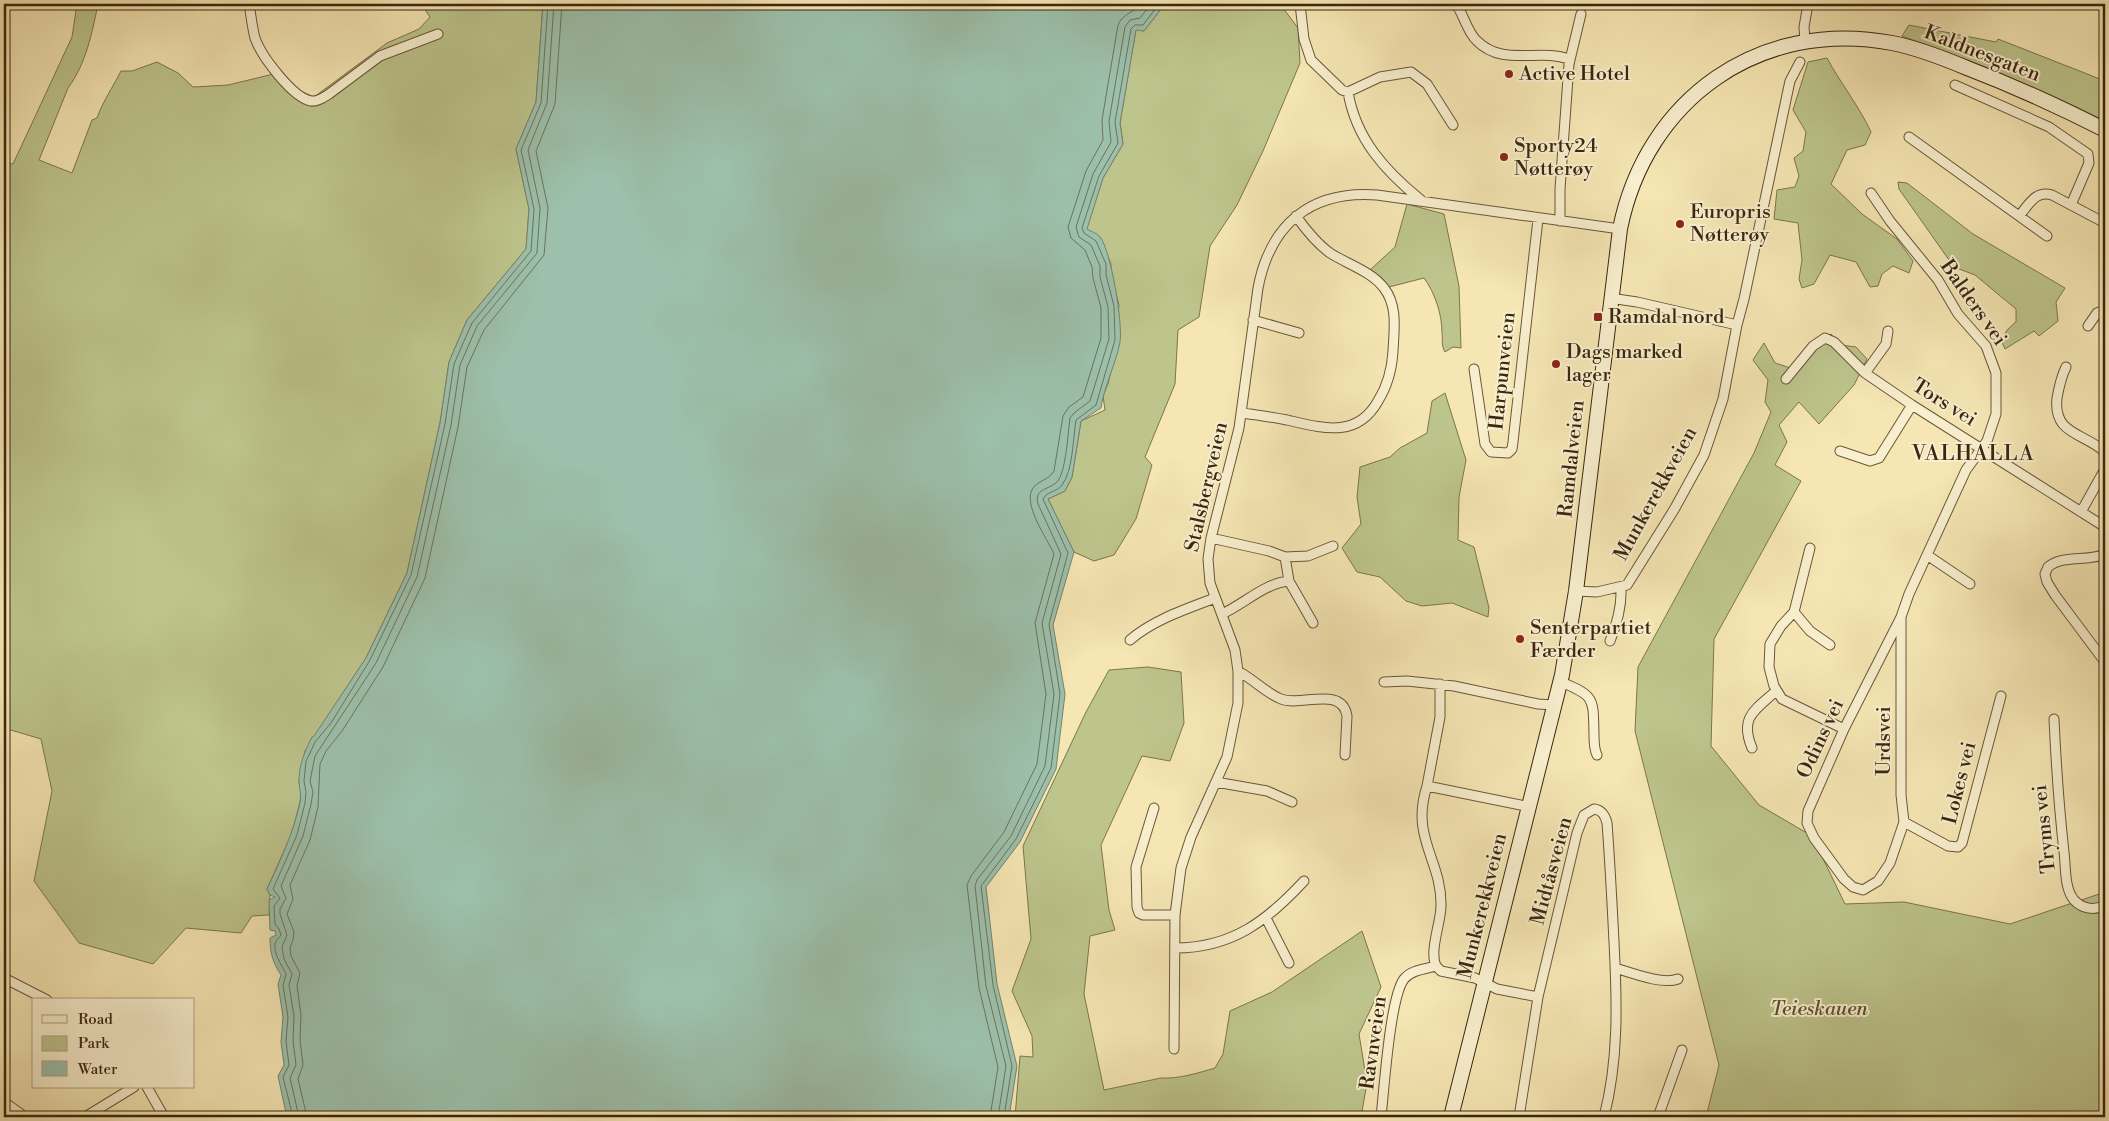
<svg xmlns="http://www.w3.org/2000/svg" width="2109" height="1121" font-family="'Libre Bodoni',serif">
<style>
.green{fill:#bdc48c;stroke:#7c754e}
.water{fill:#9cc0ab;stroke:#75826d}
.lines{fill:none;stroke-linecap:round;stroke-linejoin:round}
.shore{stroke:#6c735d;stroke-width:1}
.street-casing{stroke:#6a5638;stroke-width:11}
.secondary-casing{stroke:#3b260f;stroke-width:16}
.street{stroke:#f8efce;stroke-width:9}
.secondary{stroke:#f8efce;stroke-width:14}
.poi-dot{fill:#8f2418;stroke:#f8efce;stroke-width:2}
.labels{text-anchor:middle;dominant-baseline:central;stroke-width:4;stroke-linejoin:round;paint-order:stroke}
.street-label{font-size:20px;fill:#3b260f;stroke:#f8efce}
.poi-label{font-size:20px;fill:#3b260f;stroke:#f8efce;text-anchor:start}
.park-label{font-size:20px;font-style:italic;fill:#5c4e2e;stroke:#f8efce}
.neighbourhood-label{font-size:21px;letter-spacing:1px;fill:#3b260f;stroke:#f8efce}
</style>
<rect width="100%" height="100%" fill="#f5e6b3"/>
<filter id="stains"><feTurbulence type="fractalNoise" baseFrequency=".004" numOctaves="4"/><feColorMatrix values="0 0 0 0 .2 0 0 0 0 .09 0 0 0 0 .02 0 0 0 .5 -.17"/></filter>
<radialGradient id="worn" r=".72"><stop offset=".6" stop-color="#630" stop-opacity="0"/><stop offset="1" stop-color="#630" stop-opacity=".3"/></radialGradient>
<path class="green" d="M77,4H98C92,33 86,64 68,88L39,160L72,173L92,120L97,118C103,101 113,87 121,71H132L157,62L178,73L193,87L228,85L282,72L298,90L314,97L387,43L419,29L430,17L421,4H543L536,102L516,149L529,209L526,249L467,320L449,362L440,423L407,573L366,658L305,751L299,782L301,792L300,802L292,833L267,889L270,895L269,915L252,916L241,933L186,928L153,964L79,943L34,881L52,791L41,739L4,728V163L13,164L72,37Z
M1165,4H1280L1298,28L1300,63L1263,151L1237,205L1210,246L1199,317L1178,330L1175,384L1145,457L1152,465L1136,519L1114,555L1094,561L1074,552L1048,499L1065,491L1072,477L1081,421L1105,410L1103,396L1108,384L1112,366L1119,305L1111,274V264L1100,237L1086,229L1103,178L1123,144L1120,123L1136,29L1144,31Z
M1909,25L1996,42L1998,39L2105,81V121C2039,88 1972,61 1902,36Z
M1827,58C1841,84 1859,106 1871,132L1865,145L1847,150L1831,184L1862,214L1897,239L1913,261L1909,273L1893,266L1882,274L1878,286L1870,287L1856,262L1830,255L1814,284L1802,288L1799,279L1802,260L1798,223L1774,219L1777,190L1795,187L1799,176L1794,158L1803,151L1806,132L1793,110L1808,62Z
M1898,182L1907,183L1973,234L2065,288L2056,302L2058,321L2039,336L2034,331L2005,349L2001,340L2008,329L2016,322V309L1975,275L1954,267L1899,189Z
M1407,204L1444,214L1459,286L1461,348L1453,347L1445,352C1441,345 1443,341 1442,333C1442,314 1435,293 1424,278L1389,287L1370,270L1395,247Z
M1831,334L1841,345L1856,347L1867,359L1854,385L1819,424L1799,402L1779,425L1787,442L1775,465L1801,481L1714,639L1711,746L1759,805L1812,836L1845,904L1904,902L2010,924L2105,892V1117H1706L1719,1065L1635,731L1638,667L1754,453L1771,412L1765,402L1768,380L1753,360L1764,343L1775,363L1797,370Z
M1445,393L1466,460L1459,497L1458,540L1474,547L1489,608L1488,617L1452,603L1422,606L1406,601L1380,577L1357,572L1342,548L1361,524L1357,497L1360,467L1390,457L1400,448L1427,433L1432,401Z
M1148,667L1181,672L1184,723L1170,761L1142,756L1101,845L1109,910L1115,930L1090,936L1084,994L1104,1090L1161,1078C1179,1079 1198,1073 1215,1068L1223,1054L1230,1011L1272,992L1362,931L1381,987L1359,1034L1367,1083L1361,1117H1015L1020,1056L1033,1057L1032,1036L1012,991L1031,939L1023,846L1086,712L1109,670Z"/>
<path class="water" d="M543,4H1165L1144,31L1136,30L1120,123L1123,144L1103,178L1087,229C1090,231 1097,233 1100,237C1111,250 1123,324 1120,342C1116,364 1104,386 1101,408L1081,421L1072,477L1065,491L1048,499L1074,552L1053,625L1065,694L1056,769L1020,842L986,887L997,984L1017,1066L1009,1117H289L286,1113L278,1076L284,1065L281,1042L283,1017L278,984L281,975C273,963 270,953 270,938L276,935L275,931L270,930L269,900L275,897L270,895L267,889C280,861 293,834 300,803C302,795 299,789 299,781C299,764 305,751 312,737L314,736L366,658L407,573L440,423L449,362L467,320L526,249L529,209L516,149L536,102Z"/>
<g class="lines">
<path class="shore" d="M293,1117L283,1077L289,1065L286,1041L288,1017L283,985L286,974C283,967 271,951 276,941C277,939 280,937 281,935L279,929L275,924L274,906L280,898L273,889L297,835L305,803L306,792L304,781L306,761L310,753L315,742L331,723L370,660L411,575L445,424L454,364L472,323L531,251L534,209L521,150L541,103L548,4
M299,1117L290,1078L296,1065L293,1041L294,1016L289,985L292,974L284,959L282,947L287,935L280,914V909L286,898L281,886L303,836L311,804L313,792L310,781L315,756L376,663L417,577L451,425L460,365L477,326L537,253L540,208L528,150L547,103L554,4
M307,1117L298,1079L303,1065L300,1040L301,1015L297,986L300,973L291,956L290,948L293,940L294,932L287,914L293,899L290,885L310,840L318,807L320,764L326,751L342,731L383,667L425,578L458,427L467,367L484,330L544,255L548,208L536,151L555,104L562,4
M990,1117L998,1067L979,988L967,885L971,876L1004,832L1037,764L1046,694L1035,623L1054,554C1047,538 1022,504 1033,488C1039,480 1049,480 1054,471L1063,416L1069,407L1083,397L1101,338V308L1093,278L1092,267L1085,250L1071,238L1068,227L1086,171L1103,140L1102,120L1118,25C1123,13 1134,13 1141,4
M998,1117L1006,1066L986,986L975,886L977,880L1011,836L1045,766L1054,694L1042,623L1061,554L1038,504C1034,489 1047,490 1056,483C1066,475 1068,432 1070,418L1074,413L1090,401L1109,339L1108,307L1100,277V266L1091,245L1079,237L1076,227L1093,174L1111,142L1109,121L1125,27L1130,20L1140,18L1151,4
M1004,1117L1012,1066L993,985L981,886L1016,839L1051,768L1060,694L1049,624L1068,553L1043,499C1047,491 1057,492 1062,485C1073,471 1073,438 1076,420L1096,405L1115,340L1114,306L1106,275V264L1096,241L1084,233L1082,228L1099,176L1118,143L1115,122L1131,29L1135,25H1143L1159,4"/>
<defs>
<path id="street" d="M249,4C251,15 252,27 255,38C261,56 293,98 311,101C318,102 324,97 329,94L380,56L438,34
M1300,4L1304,39L1311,60L1342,90L1348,92
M1456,4C1464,15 1467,32 1477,41C1503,67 1539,48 1569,59
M1805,42L1804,27L1808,4
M1955,85L2049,127L2088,154L2089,163L2071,205
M1909,137L2047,236
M1871,193L1890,221L1938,280L1958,314L1986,346L1996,373V414L1987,441L1966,470L1909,594L1901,617L1844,729L1808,811L1807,823L1814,838L1844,879L1853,887L1863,890L1878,881L1890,863L1904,822L1901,795V617
M1421,200C1385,171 1356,139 1348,92L1380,77L1411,72L1427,84L1453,125
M2019,216C2029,205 2035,190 2052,195L2105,223
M1560,221V189L1569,64L1581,14
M1610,298L1637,302L1737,325
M1253,320L1299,333
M2088,326L2097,313L2105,310
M1888,331L1886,344L1865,373L1912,405L2105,527
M2066,367C2061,377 2059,387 2057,398C2053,435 2083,432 2105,452
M1474,369L1485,444L1491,452L1508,453L1512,449L1513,442L1538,219
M1786,379L1813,346L1825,338L1834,342L1865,373
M1242,413C1257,415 1272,417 1287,420C1322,428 1357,439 1378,401C1388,385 1392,369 1393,351C1394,330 1398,306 1384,288C1371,271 1347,264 1330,253C1316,243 1306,230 1296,216
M1840,451L1870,461L1879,458L1912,405
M2081,512L2105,469
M1211,538L1269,551L1285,557L1308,556L1333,546
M1810,548L1794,612L1781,626L1770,644L1769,667L1774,686L1782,699L1844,729
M2105,554C2088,562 2064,554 2048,567L2045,574L2047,582L2055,595L2105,662
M1927,555L1970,584
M1285,557L1289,581L1313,623
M1576,591L1597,592L1627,585L1675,508L1704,455L1723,399L1737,325L1744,299L1787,95L1790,81L1800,62
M1794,612L1810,631L1830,645
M1222,614C1244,604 1265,583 1289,581
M1130,640C1153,620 1186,609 1215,598
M1610,641C1617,624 1622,606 1621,587
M1238,671C1253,679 1266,693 1281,699C1301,707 1342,685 1347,716L1345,755
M1384,682L1407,681L1454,686L1538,704L1555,705
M1561,682C1596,696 1593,699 1594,735C1594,742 1594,749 1597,755
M2054,719C2056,763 2059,807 2064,852C2066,867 2064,888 2074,900C2082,909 2095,911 2105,905
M1752,748C1739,717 1755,710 1776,691
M1216,782L1267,791L1292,802
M1427,786L1440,717V684
M1154,808L1136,867L1137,907L1139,913L1143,915H1175
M1904,822L1948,846L1958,847L1962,843L2001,696
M1266,918L1289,963
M1175,948C1232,948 1267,921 1304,881
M1436,966C1429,951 1441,922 1441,906C1442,860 1410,838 1427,786L1530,807
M1615,968C1632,973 1662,985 1678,979
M4,978L47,1000
M1174,1049L1175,915L1181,868L1191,837L1227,757L1238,703V671L1235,650L1210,583L1208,559L1211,538L1239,428L1258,288C1270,225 1310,190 1377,195L1620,229
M147,1087L164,1117
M4,1102L25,1117
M85,1117L134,1087
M1381,1117C1384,1091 1390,997 1404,979C1411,970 1425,969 1436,966L1441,971L1475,978L1497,989L1538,997L1577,833L1584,815L1594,809C1602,810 1605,815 1607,823C1610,862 1612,902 1614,942C1617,1001 1619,1059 1604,1117
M1519,1117L1538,997
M1658,1117L1682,1050"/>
<path id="secondary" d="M1451,1117L1562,675L1576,591L1620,229C1646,99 1760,18 1892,43C1918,48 1943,58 1967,68C2014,86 2060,107 2105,130"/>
</defs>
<use href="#street" class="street-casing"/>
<use href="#secondary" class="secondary-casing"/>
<use href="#street" class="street"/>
<use href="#secondary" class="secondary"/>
</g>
<g class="poi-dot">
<circle cx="1509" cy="74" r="5"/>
<circle cx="1504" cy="157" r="5"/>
<circle cx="1680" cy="224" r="5"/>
<rect x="1593" y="312" width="10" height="10" rx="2.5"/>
<circle cx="1556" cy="364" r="5"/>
<circle cx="1520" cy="639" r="5"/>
</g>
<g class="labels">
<g class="street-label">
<text transform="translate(1982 54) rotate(21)">Kaldnesgaten</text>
<text transform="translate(1973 303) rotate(55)">Balders vei</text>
<text transform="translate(1503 371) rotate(-84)">Harpunveien</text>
<text transform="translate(1944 403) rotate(32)">Tors vei</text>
<text transform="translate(1572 459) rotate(-84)">Ramdalveien</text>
<text transform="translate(1207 487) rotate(-77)">Stalsbergveien</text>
<text transform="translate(1656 494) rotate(-61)">Munkerekkveien</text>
<text transform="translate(1821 739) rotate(-65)">Odins vei</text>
<text transform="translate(1884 741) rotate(-90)">Urdsvei</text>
<text transform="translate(1960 783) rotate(-76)">Lokes vei</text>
<text transform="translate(2045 829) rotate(-96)">Tryms vei</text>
<text transform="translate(1552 871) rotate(-75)">Midtåsveien</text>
<text transform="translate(1483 906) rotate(-76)">Munkerekkveien</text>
<text transform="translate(1374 1043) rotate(-82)">Ravnveien</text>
</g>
<g class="poi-label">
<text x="1519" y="74">Active Hotel</text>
<text x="1514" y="146">Sporty24<tspan x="1514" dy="23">Nøtterøy</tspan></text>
<text x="1690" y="212">Europris<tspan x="1690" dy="23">Nøtterøy</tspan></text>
<text x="1608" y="317">Ramdal nord</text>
<text x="1566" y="352">Dags marked<tspan x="1566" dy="23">lager</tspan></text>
<text x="1530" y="628">Senterpartiet<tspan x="1530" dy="23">Færder</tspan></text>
</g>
<g class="park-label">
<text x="1819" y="1009">Teieskauen</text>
</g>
<g class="neighbourhood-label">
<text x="1973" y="454">VALHALLA</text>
</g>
</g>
<rect width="2109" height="1121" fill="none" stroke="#f5e6b3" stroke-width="20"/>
<rect x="5" y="5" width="2099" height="1111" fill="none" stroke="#3b260f" stroke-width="2.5"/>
<rect x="10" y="10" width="2089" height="1101" fill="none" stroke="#3b260f"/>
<rect x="32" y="998" width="162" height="90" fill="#f8efce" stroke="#ac9f82"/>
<rect x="42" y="1015" width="25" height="8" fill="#f8efce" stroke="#ac9f82"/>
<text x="78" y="1024" font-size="15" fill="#3b260f">Road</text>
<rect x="42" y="1036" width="25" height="15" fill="#bdc48c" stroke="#ac9f82"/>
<text x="78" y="1048" font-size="15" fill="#3b260f">Park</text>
<rect x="42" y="1061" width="25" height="15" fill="#9cc0ab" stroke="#ac9f82"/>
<text x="78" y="1074" font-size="15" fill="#3b260f">Water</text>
<rect width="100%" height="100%" filter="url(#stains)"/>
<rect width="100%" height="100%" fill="url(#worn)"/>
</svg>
